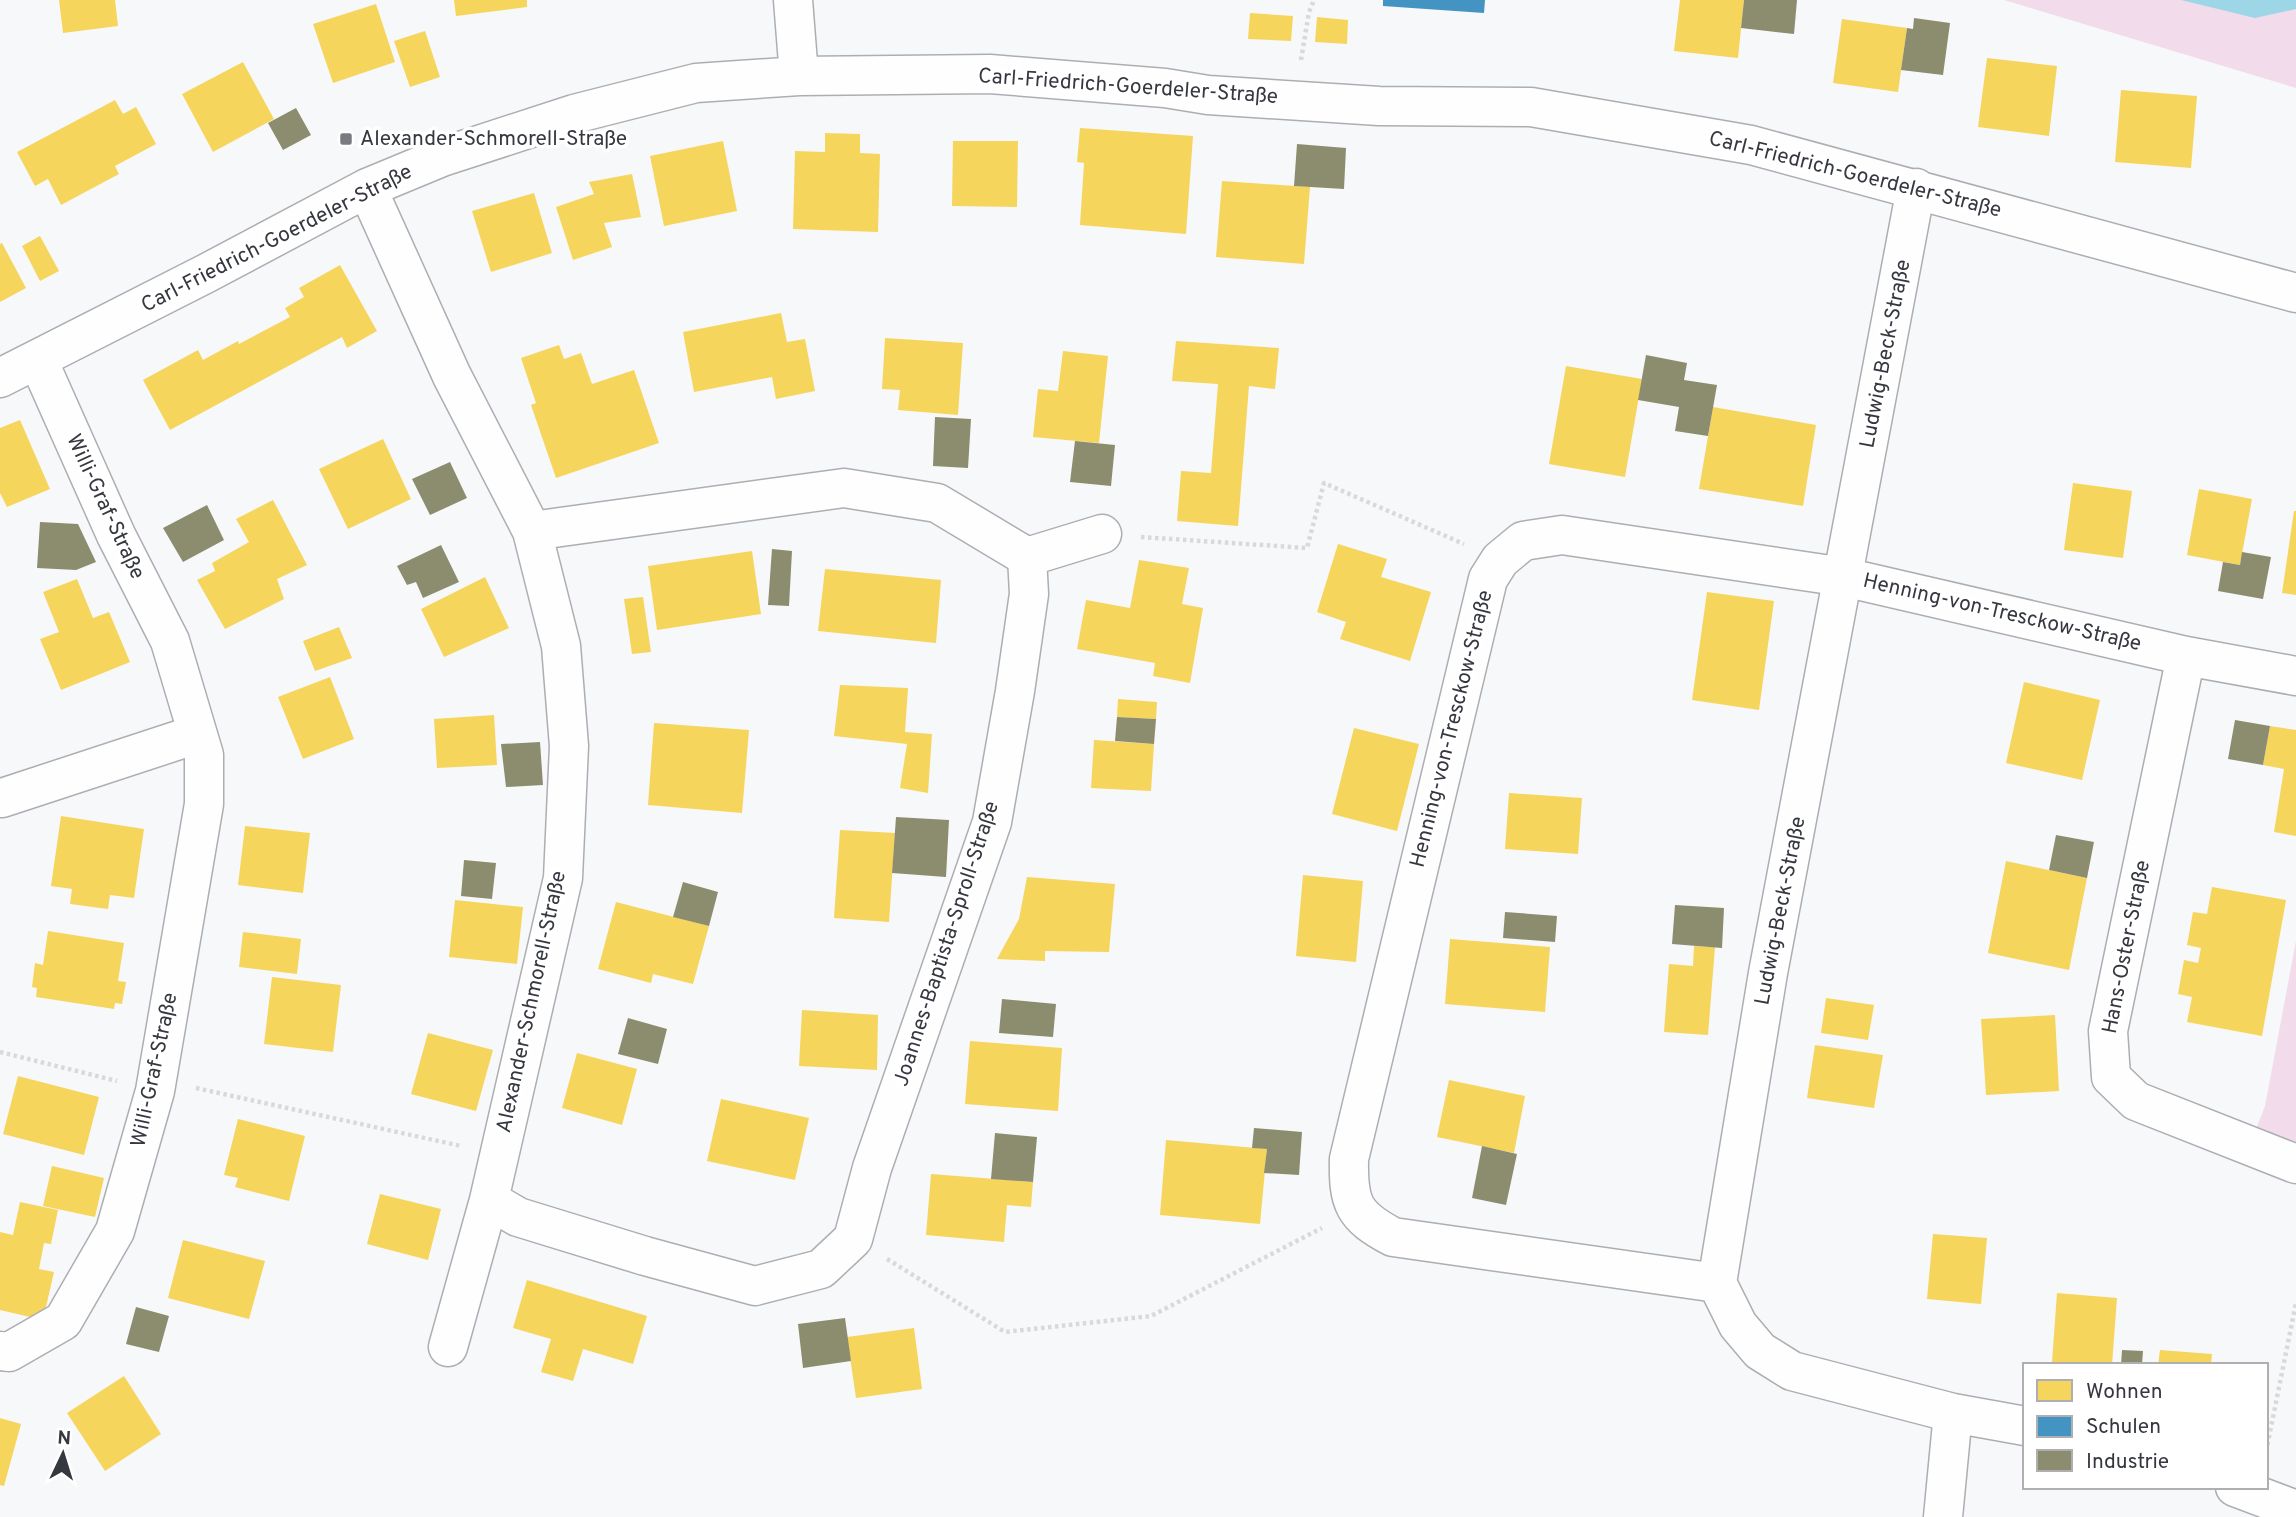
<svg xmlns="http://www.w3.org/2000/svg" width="2296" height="1517" font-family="Overpass,sans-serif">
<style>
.green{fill:#f2dcec}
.water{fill:#9dd6e6}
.homes{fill:#f6d55c}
.schools{fill:#4393c3}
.industry{fill:#8c8c6e}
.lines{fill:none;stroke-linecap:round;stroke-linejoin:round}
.minor-casing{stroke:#adaeb2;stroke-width:41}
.path{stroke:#d8d9da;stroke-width:4.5;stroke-dasharray:3.5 3.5;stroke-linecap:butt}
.minor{stroke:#fefefe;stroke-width:38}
.poi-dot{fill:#7a7b81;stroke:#fff;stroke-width:2.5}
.labels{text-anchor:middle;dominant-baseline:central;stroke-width:7;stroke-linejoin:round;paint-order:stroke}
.street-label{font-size:21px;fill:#363840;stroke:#fff}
.poi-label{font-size:21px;fill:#363840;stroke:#fff;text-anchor:start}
</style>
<rect width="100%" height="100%" fill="#f7f8fa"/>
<path class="green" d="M2004,0H2296V88Z
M2296,941V1153L2253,1137L2265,1106Z"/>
<path class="water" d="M2181,0H2296V9L2255,18Z"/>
<path class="homes" d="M59,0H115L118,26L63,33Z
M454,0H527V7L456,16Z
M1680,0H1744L1738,58L1674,51Z
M376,4L395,62L333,83L313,24Z
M1250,13L1293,16L1291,41L1248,39Z
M1317,17L1348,20L1347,44L1315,42Z
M1842,19L1907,28L1898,92L1833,83Z
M425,31L440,77L410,87L394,41Z
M1987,58L2057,66L2049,136L1978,127Z
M243,62L274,119L213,152L182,94Z
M2121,90L2197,96L2191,168L2115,162Z
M115,100L123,114L136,107L156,144L115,166L119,174L61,205L48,179L35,186L17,152Z
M1080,128L1193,136L1186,234L1080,225L1084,163L1077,162Z
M825,133L860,134V153L880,154L878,232L793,229L795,151L825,152Z
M723,141L737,211L664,226L650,156Z
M953,141H1018L1017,207L952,206Z
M632,174L641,217L604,223L612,247L573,260L556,207L594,194L589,182Z
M1222,181L1310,187L1304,264L1216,257Z
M534,193L552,253L491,272L472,211Z
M40,236L59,271L40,281L22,246Z
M2,243L26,288L0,302V244Z
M340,265L377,331L347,348L342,337L170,430L143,380L198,350L203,360L238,341L239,344L290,317L285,308L304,297L299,288Z
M781,313L787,342L805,339L815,391L776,399L772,377L694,392L683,332Z
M885,338L963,343L958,415L898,410L900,390L882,389Z
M1176,341L1279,348L1275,389L1249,386L1238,526L1177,521L1181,471L1211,473L1218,384L1172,381Z
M559,345L564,359L581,353L592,384L634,370L659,443L556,478L531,405L536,403L521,358Z
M1063,351L1108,356L1099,443L1033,437L1038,389L1058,391Z
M1566,366L1642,379L1625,477L1549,464Z
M1713,407L1816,425L1803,506L1699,489Z
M20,420L50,489L7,507L0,493V428Z
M383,439L411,499L348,529L319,469Z
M2073,483L2132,491L2123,558L2064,550Z
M2199,489L2252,499L2240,565L2187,555Z
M273,500L307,565L277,579L284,599L225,629L197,580L215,571L212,563L249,542L236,519Z
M2294,511H2296V595L2282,593Z
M1338,544L1387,559L1381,577L1431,592L1410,661L1340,639L1346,622L1317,612Z
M752,551L761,614L657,630L648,566Z
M1139,560L1189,568L1182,604L1203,608L1190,683L1153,676L1155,663L1077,649L1086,600L1130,608Z
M825,569L941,580L936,643L818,631Z
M485,577L509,628L444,657L421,609Z
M77,579L93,618L109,612L130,662L61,690L40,639L59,632L43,592Z
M1707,592L1774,601L1759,710L1692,700Z
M643,597L651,652L632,654L624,599Z
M339,627L352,658L315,671L303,641Z
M330,677L354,739L303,759L278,697Z
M2024,682L2100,700L2082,780L2006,763Z
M840,685L908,688L905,732L932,734L928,793L900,788L907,744L834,736Z
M1118,699L1157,702L1156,719L1117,717Z
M494,715L497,765L437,768L434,719Z
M654,723L749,730L742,813L648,805Z
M2270,726L2296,730V836L2274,832L2284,769L2263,765Z
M1354,728L1419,744L1397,831L1332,814Z
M1094,740L1154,744L1151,791L1091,788Z
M1509,793L1582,798L1578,854L1505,849Z
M61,816L144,829L134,898L110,895L108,909L70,904L72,889L51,886Z
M245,826L310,833L303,893L238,885Z
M840,830L895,833L889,922L834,918Z
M2006,861L2087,878L2069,970L1988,953Z
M1303,875L1363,881L1356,962L1296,956Z
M1027,877L1115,884L1109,952L1045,951V961L997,959L1019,919Z
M2212,887L2286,900L2262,1036L2187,1022L2192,997L2178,994L2184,960L2198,963L2201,948L2187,945L2193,912L2207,914Z
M455,900L523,907L517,964L449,957Z
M616,902L709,926L693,984L653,974L651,983L598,969Z
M48,931L124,943L118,981L126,982L122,1004L115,1003L114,1009L36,997L37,988L32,987L35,963L43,965Z
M243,932L301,939L297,974L239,967Z
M1450,939L1550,947L1545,1012L1445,1004Z
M1694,946L1715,947L1708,1035L1664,1032L1669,964L1693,966Z
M272,977L341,985L333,1052L264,1044Z
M1826,998L1874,1005L1868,1040L1821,1033Z
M802,1010L878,1015L877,1070L799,1066Z
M2055,1015L2059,1091L1986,1095L1981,1019Z
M428,1033L493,1050L476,1111L411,1094Z
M970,1041L1062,1048L1058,1111L965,1104Z
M1815,1045L1883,1055L1874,1108L1807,1098Z
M577,1053L637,1069L622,1125L562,1108Z
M18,1076L99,1097L84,1155L3,1134Z
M1449,1080L1525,1096L1514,1153L1437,1137Z
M721,1099L809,1118L795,1180L707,1161Z
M238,1119L305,1136L289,1201L235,1187L238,1178L224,1175Z
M1166,1140L1267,1149L1260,1224L1160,1215Z
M52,1166L104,1178L95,1217L43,1206Z
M931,1174L1033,1182L1031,1207L1007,1205L1004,1242L926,1235Z
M380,1194L441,1209L428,1260L367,1244Z
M20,1202L58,1210L51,1244L44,1243L39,1269L54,1272L43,1320L0,1310V1232L13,1235Z
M1933,1234L1987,1238L1981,1304L1927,1299Z
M183,1240L265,1261L249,1319L168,1298Z
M527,1280L647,1316L633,1364L583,1349L573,1381L541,1372L551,1339L513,1328Z
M2057,1293L2117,1298L2112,1365L2052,1362Z
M914,1328L922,1389L856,1398L847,1337Z
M2160,1350L2212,1354L2211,1365H2158Z
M124,1376L161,1434L105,1471L67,1413Z
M0,1418L21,1424L4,1486L0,1485Z"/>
<path class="schools" d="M1383,0H1485L1484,13L1383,6Z"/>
<path class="industry" d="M1744,0H1797L1794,34L1741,28Z
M1914,18L1950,23L1943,75L1901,70L1907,28L1913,29Z
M296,108L311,135L283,150L268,123Z
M1297,144L1346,148L1344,189L1294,186Z
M1646,355L1687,363L1684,380L1717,385L1708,436L1675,431L1679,407L1638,400Z
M935,417L971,419L968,468L933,466Z
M1075,441L1115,445L1111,486L1070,482Z
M450,462L467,498L430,515L412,479Z
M207,505L224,540L183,562L163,528Z
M40,522L78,524L96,562L76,570L37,568Z
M441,545L459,582L423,598L416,582L407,585L397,566Z
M772,549L792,551L789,606L768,605Z
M2242,552L2271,557L2263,599L2218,591L2223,562L2240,565Z
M1117,717L1156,719L1154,744L1115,741Z
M2235,720L2270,726L2263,765L2228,759Z
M540,742L543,785L506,787L501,744Z
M896,817L949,820L946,877L892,873Z
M2056,835L2094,842L2087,878L2049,870Z
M464,860L496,863L492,899L461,896Z
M683,882L718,892L709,926L673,917Z
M1675,905L1724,908L1722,948L1672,944Z
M1505,912L1557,916L1555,942L1503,938Z
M1002,999L1056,1004L1053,1037L999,1033Z
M628,1018L667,1029L658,1064L618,1054Z
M1254,1128L1302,1132L1299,1175L1264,1173L1267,1149L1252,1148Z
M995,1133L1037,1137L1033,1182L991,1179Z
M1482,1146L1517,1154L1506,1205L1472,1198Z
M136,1307L169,1316L159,1352L126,1344Z
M845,1318L851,1361L803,1368L798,1324Z
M2122,1350L2143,1351L2142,1365H2121Z"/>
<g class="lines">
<defs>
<path id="minor" d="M793,0L799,76
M367,188L452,376L532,531L561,646L569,746L563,878L489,1200L448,1347
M1916,188L1768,973L1717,1283L1738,1325L1760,1351L1792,1371L1953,1413L2025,1426
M0,378L205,274L367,188L442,157L574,114L696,83L799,76L990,74L1165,88L1208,95L1379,106L1531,107L1751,145L2296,293
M1027,557L1102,534
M2186,656L2108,1031L2111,1077L2136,1101L2296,1164
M2,798L197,734
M489,1200L518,1217L645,1256L755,1286L821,1269L853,1239L872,1168L992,822L1015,691L1029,594L1027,557L937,503L844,488L532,531
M1717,1283L1393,1237C1353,1216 1348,1203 1349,1159L1488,579L1500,560L1523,541L1562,535L1844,577L2186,656L2296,676
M0,1351L9,1352L63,1321L115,1231L155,1091L204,804V755L170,641L116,535L38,360
M2235,1487L2296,1510
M1943,1517L1953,1413"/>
</defs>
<use href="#minor" class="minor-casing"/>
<path class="path" d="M1301,60L1309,12L1314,0
M1141,537L1307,548L1324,483L1464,544
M0,1052L117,1081
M196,1088L461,1146
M887,1259L1005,1332L1151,1316L1322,1228
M2266,1452L2296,1303"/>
<use href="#minor" class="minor"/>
</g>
<rect class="poi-dot" x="339" y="132" width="14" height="14" rx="3.5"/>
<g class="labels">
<g class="street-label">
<text transform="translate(1128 87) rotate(4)">Carl-Friedrich-Goerdeler-Straße</text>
<text transform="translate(1855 175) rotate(14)">Carl-Friedrich-Goerdeler-Straße</text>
<text transform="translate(277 239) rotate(-27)">Carl-Friedrich-Goerdeler-Straße</text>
<text transform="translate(1886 354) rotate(-79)">Ludwig-Beck-Straße</text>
<text transform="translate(105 507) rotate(65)">Willi-Graf-Straße</text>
<text transform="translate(2002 613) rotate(13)">Henning-von-Tresckow-Straße</text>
<text transform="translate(1452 729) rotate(-76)">Henning-von-Tresckow-Straße</text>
<text transform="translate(1781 911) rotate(-79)">Ludwig-Beck-Straße</text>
<text transform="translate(947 944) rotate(-72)">Joannes-Baptista-Sproll-Straße</text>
<text transform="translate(2127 947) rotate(-79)">Hans-Oster-Straße</text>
<text transform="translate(532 1002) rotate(-78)">Alexander-Schmorell-Straße</text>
<text transform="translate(155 1070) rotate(-78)">Willi-Graf-Straße</text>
</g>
<g class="poi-label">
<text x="360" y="139">Alexander-Schmorell-Straße</text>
</g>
</g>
<rect x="2023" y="1363" width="245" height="126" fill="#ffffff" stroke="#afafb3" stroke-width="2"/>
<rect x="2037" y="1380" width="35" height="21" fill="#f6d55c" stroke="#afafb3" stroke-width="2"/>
<text x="2086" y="1398" font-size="21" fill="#363840">Wohnen</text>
<rect x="2037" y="1416" width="35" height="21" fill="#4393c3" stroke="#afafb3" stroke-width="2"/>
<text x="2086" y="1433" font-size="21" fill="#363840">Schulen</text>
<rect x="2037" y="1450" width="35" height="21" fill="#8c8c6e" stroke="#afafb3" stroke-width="2"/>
<text x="2086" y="1468" font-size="21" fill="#363840">Industrie</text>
<g transform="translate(63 1454) rotate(4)" stroke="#ffffff" stroke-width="5" paint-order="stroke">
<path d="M0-5L12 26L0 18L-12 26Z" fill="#363840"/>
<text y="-10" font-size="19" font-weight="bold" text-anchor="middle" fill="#363840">N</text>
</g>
</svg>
